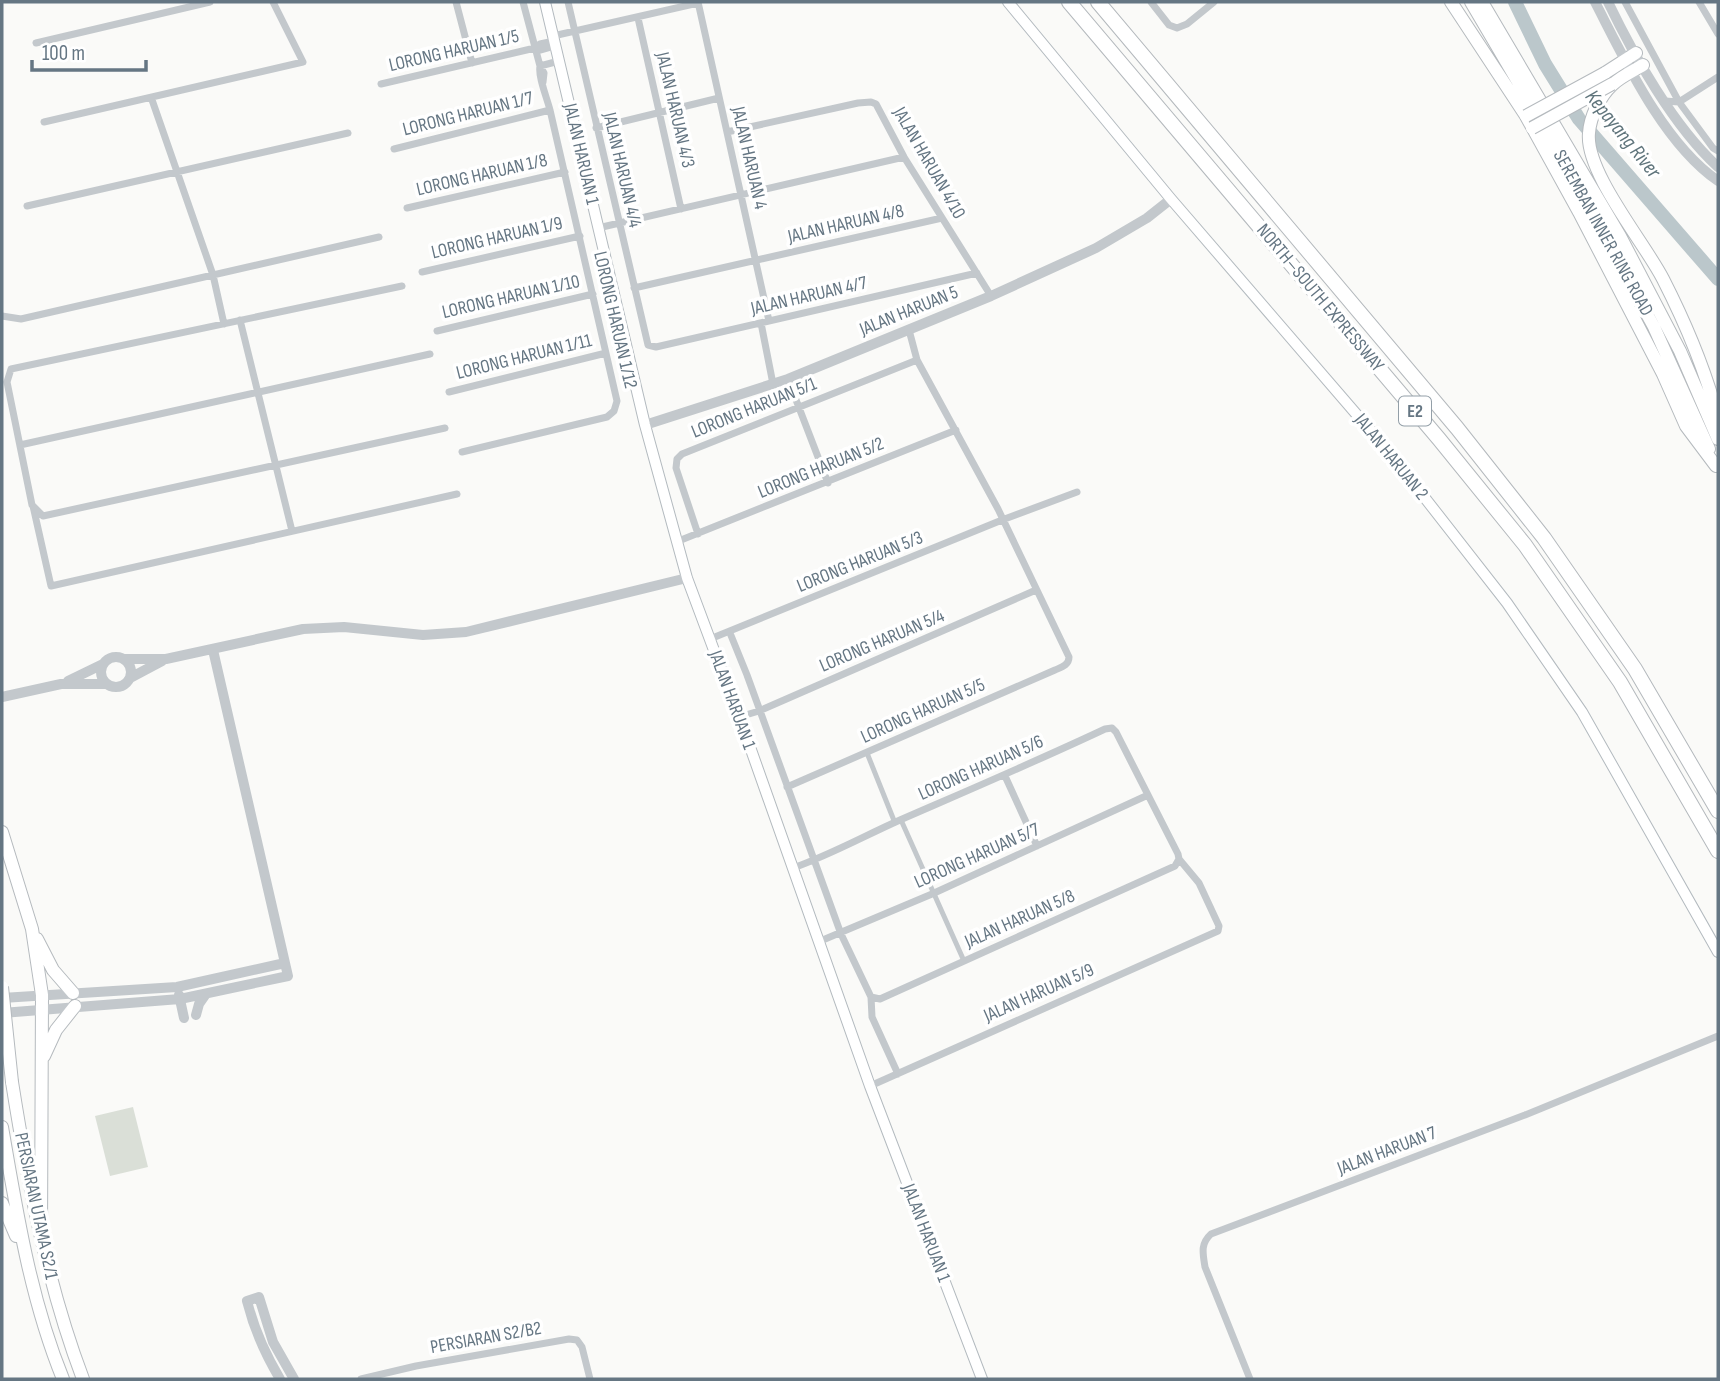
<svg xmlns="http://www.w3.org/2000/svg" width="1720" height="1381" font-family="'Sofia Sans Condensed',sans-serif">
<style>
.green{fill:#dadfd7}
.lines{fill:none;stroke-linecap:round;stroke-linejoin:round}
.river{stroke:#bbc7cb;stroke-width:14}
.secondary-casing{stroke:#b3babf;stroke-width:12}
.primary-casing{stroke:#b5babe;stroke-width:14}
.motorway-casing{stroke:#b4b9bd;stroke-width:16}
.pedestrian{stroke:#c3c8cc;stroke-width:5}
.minor{stroke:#c3c8cc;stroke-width:7}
.tertiary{stroke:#c3c8cc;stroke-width:10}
.secondary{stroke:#fff;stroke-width:10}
.primary{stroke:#fff;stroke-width:12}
.motorway{stroke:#fff;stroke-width:14}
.primary-bridge-casing{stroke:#b5babe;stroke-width:14;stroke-linecap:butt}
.primary-bridge{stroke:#fff;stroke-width:12}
.labels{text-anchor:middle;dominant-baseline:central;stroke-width:7;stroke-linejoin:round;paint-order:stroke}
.shield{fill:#fff;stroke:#939fa8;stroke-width:2}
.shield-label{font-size:18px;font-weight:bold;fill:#657683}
.street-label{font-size:19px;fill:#657683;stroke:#fff}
.water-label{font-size:21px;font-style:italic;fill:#60757c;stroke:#fff}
</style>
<rect width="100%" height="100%" fill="#fafaf8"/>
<path class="green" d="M133,1107L148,1167L110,1176L95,1116Z"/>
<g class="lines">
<path class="river" d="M1515,2L1545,64L1579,119L1718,279"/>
<defs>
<path id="secondary" d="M545,2L645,425L687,578L749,744L870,1086L982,1379
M1008,2L1171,199L1389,452L1507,603L1582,712L1718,952"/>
<path id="primary" d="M1451,2L1526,116L1579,212L1663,374L1686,426L1716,466
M1471,2L1551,138L1654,327L1709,449
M1482,2L1620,236L1680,351L1718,439
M1643,65C1633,71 1620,77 1612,85C1600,96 1590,117 1589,133C1585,172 1644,242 1663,279C1686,324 1705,369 1718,418
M1605,73L1636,53
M2,832L32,929L42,995L41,1234
M37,939L53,970L73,993
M44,1056L56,1030L75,1006
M12,1082C28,1183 47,1284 83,1379
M2,1127C17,1213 30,1298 63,1379
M2,1203L16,1236"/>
<path id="motorway" d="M1069,2L1439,439L1525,545L1620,682L1718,851
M1098,2L1457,428L1544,538L1635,669L1718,811"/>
</defs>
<use href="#secondary" class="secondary-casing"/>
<use href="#primary" class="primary-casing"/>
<use href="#motorway" class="motorway-casing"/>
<path class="pedestrian" d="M867,753L895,823
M901,820L964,961"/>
<path class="minor" d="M456,2L472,63
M523,2L540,66L544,73L543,82
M568,2L648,345L656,347L977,273
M698,2L769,321
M1151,2L1169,25L1177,28L1187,24L1214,2
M1625,2L1679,102L1713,148L1718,151
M1699,2L1718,34
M638,18L681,209
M553,36L698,3
M36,43L210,2
M535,48L541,50L555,46
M540,66L559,61
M381,84L535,48L540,44L554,41
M151,97L213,275L224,324
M1665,101L1679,102L1718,77
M44,122L303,62L273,2
M596,128L719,98
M727,132L858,103L871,102L876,104L904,157L991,296
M394,149L550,110
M27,206L348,133
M407,208L565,172
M598,228L904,157
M422,272L580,236
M402,286L11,369L7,382L32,505L43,516L445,428
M634,288L942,218
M2,316L21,319L379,237
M240,320L292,531
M761,323L773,384
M437,331L593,294
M788,379L828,483
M449,392L606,353
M20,445L430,354
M462,452L607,417L614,411L617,401L550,110C547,98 538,77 540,66
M33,506L51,586L457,494
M698,534L676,468L677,459L682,454L917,360
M676,542L956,430
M730,633L747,675L841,934L871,997L872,1017L898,1074
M710,639L1002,520L1077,492
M739,717L759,711L1036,590
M1005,776L1037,846
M787,787L1055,670C1062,667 1069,665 1069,657L998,509L917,360L909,330
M793,868C830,855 864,836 900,820C969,790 1037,761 1105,729L1112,728L1116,732L1178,854L1179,859L1199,883L1219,926L1218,931L870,1086
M818,942L932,894L1148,795
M871,997L880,999L1175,866L1179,859
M361,1379L416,1366L569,1339L577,1340L582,1347L590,1379
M1250,1379L1205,1267C1203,1254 1200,1244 1211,1234L1525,1115L1718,1036"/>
<path class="tertiary" d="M1595,2C1625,60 1663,143 1718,181
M1608,2C1634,56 1674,127 1718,167
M645,425L788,379L991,296L1096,248L1147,218L1171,199
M101 672a15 15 0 1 1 30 0a15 15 0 1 1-30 0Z
M123,659H166L303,629L344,627L423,635L466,632L687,578
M130,678L162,661
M68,681L103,664
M2,697L61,684H106
M179,995L184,1018
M2,998L177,987L285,963
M2,1013L180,999L288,976L213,650
M196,1015L199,1004L206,994
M280,1379C265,1354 254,1329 247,1301L259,1297L273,1342L294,1379"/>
<use href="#secondary" class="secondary"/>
<use href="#primary" class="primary"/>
<use href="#motorway" class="motorway"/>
<defs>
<path id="primary-bridge" d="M1526,116L1605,73
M1532,128L1612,84
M2,987L12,1082"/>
</defs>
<use href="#primary-bridge" class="primary-bridge-casing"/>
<use href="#primary-bridge" class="primary-bridge"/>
</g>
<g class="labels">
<rect class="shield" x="1399" y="396.5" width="32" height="29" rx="5"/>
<g class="shield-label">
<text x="1415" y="411">E2</text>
</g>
<g class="street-label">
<text transform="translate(454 51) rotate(-13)">LORONG HARUAN 1/5</text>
<text transform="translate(675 110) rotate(77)">JALAN HARUAN 4/3</text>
<text transform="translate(468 114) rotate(-14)">LORONG HARUAN 1/7</text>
<text transform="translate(581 154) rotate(77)">JALAN HARUAN 1</text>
<text transform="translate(749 158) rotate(77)">JALAN HARUAN 4</text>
<text transform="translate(929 163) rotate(60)">JALAN HARUAN 4/10</text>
<text transform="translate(622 170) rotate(77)">JALAN HARUAN 4/4</text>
<text transform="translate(482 175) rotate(-13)">LORONG HARUAN 1/8</text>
<text transform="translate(846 224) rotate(-13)">JALAN HARUAN 4/8</text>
<text transform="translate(1603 233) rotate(61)">SEREMBAN INNER RING ROAD</text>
<text transform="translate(497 238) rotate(-13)">LORONG HARUAN 1/9</text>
<text transform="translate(809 296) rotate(-13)">JALAN HARUAN 4/7</text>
<text transform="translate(511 297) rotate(-13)">LORONG HARUAN 1/10</text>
<text transform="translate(1320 298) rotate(50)">NORTH–SOUTH EXPRESSWAY</text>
<text transform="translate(909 311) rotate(-22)">JALAN HARUAN 5</text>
<text transform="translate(615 320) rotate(77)">LORONG HARUAN 1/12</text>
<text transform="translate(524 357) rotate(-14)">LORONG HARUAN 1/11</text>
<text transform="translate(754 408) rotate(-22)">LORONG HARUAN 5/1</text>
<text transform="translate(1391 457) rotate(51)">JALAN HARUAN 2</text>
<text transform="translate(821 468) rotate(-22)">LORONG HARUAN 5/2</text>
<text transform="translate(860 562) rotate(-22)">LORONG HARUAN 5/3</text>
<text transform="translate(882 641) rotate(-23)">LORONG HARUAN 5/4</text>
<text transform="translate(732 700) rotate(70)">JALAN HARUAN 1</text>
<text transform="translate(923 711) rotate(-24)">LORONG HARUAN 5/5</text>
<text transform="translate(981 768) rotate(-24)">LORONG HARUAN 5/6</text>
<text transform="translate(977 856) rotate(-24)">LORONG HARUAN 5/7</text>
<text transform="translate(1020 919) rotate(-24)">JALAN HARUAN 5/8</text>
<text transform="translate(1039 993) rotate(-24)">JALAN HARUAN 5/9</text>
<text transform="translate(1387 1151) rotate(-21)">JALAN HARUAN 7</text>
<text transform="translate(36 1206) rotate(78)">PERSIARAN UTAMA S2/1</text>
<text transform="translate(926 1233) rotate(69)">JALAN HARUAN 1</text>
<text transform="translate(486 1338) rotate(-10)">PERSIARAN S2/B2</text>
</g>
<g class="water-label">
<text transform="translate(1623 134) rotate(51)">Kepayang River</text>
</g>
</g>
<rect width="1720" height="1381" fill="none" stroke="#657683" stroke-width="7"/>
<path d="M32 60v10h114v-10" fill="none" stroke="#657683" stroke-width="3.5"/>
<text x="42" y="60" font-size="21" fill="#657683" stroke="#ffffff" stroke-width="5" paint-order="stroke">100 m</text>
</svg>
